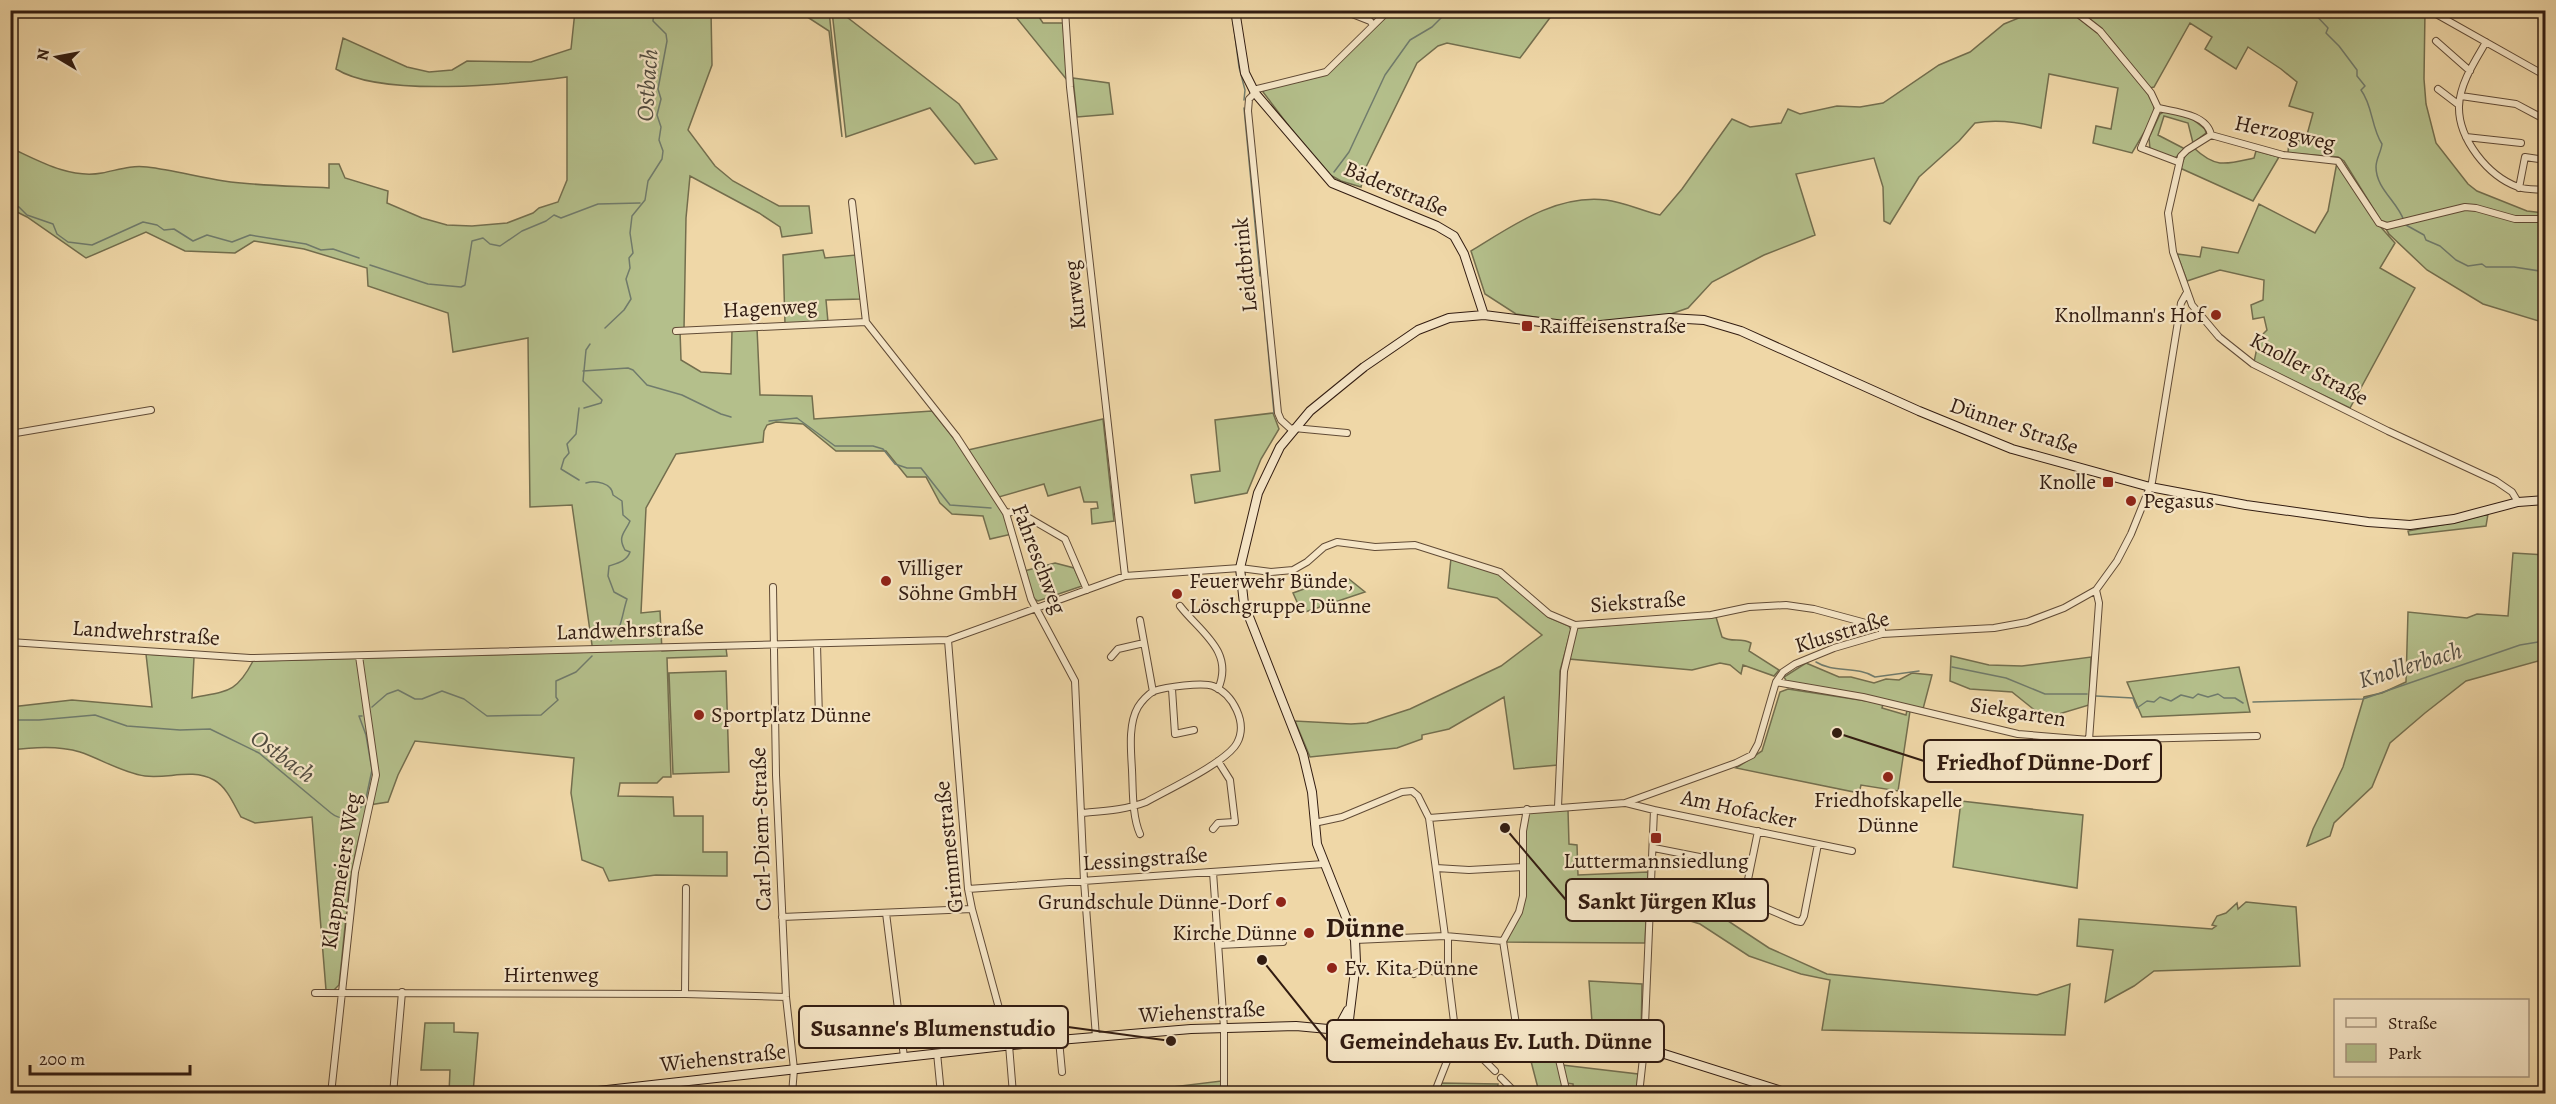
<svg xmlns="http://www.w3.org/2000/svg" width="2556" height="1104" font-family="Alegreya,serif">
<style>
.green{fill:#b4bf8b;stroke:#736e4e;stroke-width:1.5}
.lines{fill:none;stroke-linecap:round;stroke-linejoin:round}
.stream{stroke:#707b6c;stroke-width:1.5}
.street-casing{stroke:#614b36;stroke-width:8}
.secondary-casing{stroke:#321c11;stroke-width:10}
.street{stroke:#f5e5c6;stroke-width:6}
.secondary{stroke:#f5e5c6;stroke-width:8}
.poi-dot{fill:#8f2418;stroke:#f5e5c6;stroke-width:2}
.labels{text-anchor:middle;dominant-baseline:central;stroke-width:4.5;stroke-linejoin:round;paint-order:stroke}
.street-label{font-size:22px;fill:#321c11;stroke:#f5e5c6}
.poi-label{font-size:22px;fill:#321c11;stroke:#f5e5c6;text-anchor:start}
.water-label{font-size:24px;font-style:italic;fill:#514b3f;stroke:#f5e5c6}
.district-label{font-size:28px;font-weight:bold;fill:#321c11;stroke:#f5e5c6}
.leader{fill:none;stroke:#321c11;stroke-width:2}
.callout-dot{fill:#321c11;stroke:#f5e5c6;stroke-width:2}
.callout{fill:#f5e5c6;stroke:#321c11;stroke-width:2}
.callout-label{font-size:24px;text-anchor:middle;font-weight:bold;fill:#321c11}
</style>
<rect width="100%" height="100%" fill="#efd7a7"/>
<filter id="stains"><feTurbulence type="fractalNoise" baseFrequency=".00333" numOctaves="4"/><feColorMatrix values="0 0 0 0 .2 0 0 0 0 .09 0 0 0 0 .02 0 0 0 .5 -.17"/></filter>
<radialGradient id="worn" r=".72"><stop offset=".6" stop-color="#630" stop-opacity="0"/><stop offset="1" stop-color="#630" stop-opacity=".3"/></radialGradient>
<path class="green" d="M575,11H711L712,65L688,130L715,166L733,181L779,206H809L812,233L782,237L780,227L759,213L690,176L686,218L684,329L680,330L681,360L701,372L731,374L732,330L757,328L760,395L812,396L814,419L932,411C962,448 995,489 1012,534L990,539L983,516L952,514L940,503L926,477H907L886,451H836L803,424L776,422L767,425L764,431L763,442L676,454L646,508L641,613L660,611L662,651L726,648L727,656L667,658L671,777H663L657,783H620L618,796L673,797L674,816H703V852H727V876L656,875L609,881L603,868L582,860L571,793L574,758L415,741L398,775L388,802L369,805C348,862 346,925 339,985L333,991L326,990L312,817L255,823L241,817C234,805 227,787 214,780C191,768 169,779 145,776C123,773 101,759 80,752C58,745 33,747 11,750V707L72,700L152,707L146,654L194,657L192,698C226,691 236,694 253,661L593,652L572,505L530,507L528,338L453,352L448,313L368,286L367,268L304,249L254,241L235,253L185,251L146,232L86,258L27,217L11,209V148C39,161 70,179 102,173C118,170 130,165 147,167C173,170 198,177 224,181C258,186 294,186 329,188V164H339L345,178L388,191L387,203L422,218L447,225L472,226L507,223L533,213L539,208L558,202L567,180V77C512,84 382,98 336,69L343,38L407,67L429,72L452,70L467,61L531,62L571,49Z
M798,11H829L842,137L829,31Z
M832,11H839L959,104L997,159L975,164L930,108L846,137Z
M1011,11H1035L1043,23H1063L1067,80Z
M1392,11H1555L1520,58L1447,43L1438,46L1417,63L1366,167L1361,187L1341,181L1323,171L1263,92L1265,89L1318,77L1328,73Z
M2036,11H2069L2072,13L2099,34L2153,100L2155,114L2132,153L2093,143L2096,126L2111,129L2118,88L2049,74L2041,128C2019,122 1998,119 1975,123L1959,141L1919,177L1890,224L1884,221L1883,187L1874,158L1796,174L1815,235L1764,255L1712,282L1688,308L1668,315L1585,325L1516,314L1485,294L1471,251C1512,226 1556,194 1606,200C1624,202 1642,211 1660,215L1682,189L1732,119L1750,127L1781,123L1788,109L1800,114L1837,106L1860,107L1883,103L1939,65L1970,52L2004,24Z
M2078,11H2425L2424,79L2426,104L2436,143L2468,184L2477,191L2527,211L2545,213V323L2483,304L2427,270L2389,234L2344,161L2338,157L2288,153L2289,139L2305,142L2313,113L2289,106L2297,82L2281,69L2248,47L2236,69L2205,49L2212,37L2190,23L2154,87L2150,88L2110,38Z
M1073,78L1109,83L1113,114L1077,117Z
M2165,111L2191,118L2205,129L2206,133L2193,143L2188,123L2164,116L2158,135L2185,149L2175,158L2150,149L2149,138L2160,114Z
M2194,148C2216,169 2227,164 2254,158L2256,151L2279,157L2253,201L2180,168L2185,156Z
M2337,162L2378,224L2395,243L2380,268L2415,288L2350,408L2254,362L2259,338L2267,330L2264,317L2253,319L2251,305L2263,300L2264,280L2220,270L2187,281L2177,254L2200,257L2202,247L2238,253L2259,204L2315,233L2328,211Z
M823,250L825,258L856,255L861,299L826,300L828,322L785,324L783,255Z
M1273,413L1279,429L1261,459L1247,493L1195,503L1191,475L1220,471L1215,420Z
M1103,419L1114,521L1092,524L1091,509L1098,508L1097,502H1084L1080,487L1048,496L1044,484L999,497L968,450Z
M2488,514L2486,526L2409,535L2408,531L2457,522Z
M2513,553L2545,555L2543,605L2546,606L2545,664L2538,661L2466,681L2425,713L2390,743L2372,787L2334,823L2330,836L2307,846L2313,829L2343,767L2364,697L2382,693L2406,682L2408,612L2467,618L2477,614L2508,616Z
M1451,558L1499,573L1548,617L1569,626L1571,630L1560,671L1558,765L1514,769L1504,697L1449,729L1422,735V739L1397,748L1310,757L1295,721L1351,724L1367,723L1410,709L1501,666L1542,635L1497,598L1448,588Z
M1055,563L1074,568L1082,586L1038,601L1034,599L1024,571Z
M1349,579L1365,592L1302,613L1293,593L1312,586Z
M1716,617L1722,637C1732,643 1741,637 1751,643L1749,651L1779,670L1774,676L1743,665L1741,674L1730,665L1720,663L1692,670L1569,659L1577,628Z
M1951,656L1989,665L2022,666L2091,657L2089,705L2049,717L2042,716L2012,692L1970,689L1950,681Z
M1806,663L1839,677H1851L1874,683L1886,679L1899,680L1912,673L1932,675L1923,709L1787,682L1784,677Z
M2239,667L2250,712L2142,717L2127,682Z
M726,671L729,772L673,774L669,673Z
M1788,689L1873,702L1883,704L1882,708L1906,715L1907,710L1910,711L1898,791L1861,785L1859,793L1736,768L1762,751L1780,692Z
M1961,801L2083,815L2077,888L1953,867Z
M1568,810L1569,844L1577,845L1578,875L1648,872L1645,943L1506,942L1520,912L1525,831L1528,811Z
M1655,893L1684,897L1710,909L1769,948L1827,974L2037,995L2070,984L2065,1035L1822,1030L1830,980L1801,974L1749,956L1700,924L1668,914L1654,912Z
M2246,902L2296,907L2300,966L2154,971L2134,986L2105,1002L2113,950L2077,946L2079,919L2212,929L2216,926L2212,925L2217,916L2226,913L2237,903L2238,909Z
M1589,981L1642,984L1641,1040L1638,1043L1593,1036Z
M425,1023H454V1032L478,1033L473,1093H449L450,1070H421Z
M1526,1042L1552,1043L1563,1086L1539,1092Z
M1562,1065L1638,1074L1637,1089L1614,1087L1609,1093H1574L1573,1084L1566,1083Z
M1221,1081L1220,1093H1123Z
M1441,1083L1498,1084L1497,1093L1437,1094Z"/>
<g class="lines">
<path class="stream" d="M1469,10H1477
M2311,10L2328,28L2326,33L2339,46L2357,70V76L2365,86L2361,90C2373,106 2371,127 2382,144C2381,152 2376,159 2376,167C2376,189 2398,202 2404,221
M1233,21L1239,67L1245,90L1244,100
M1244,108L1260,276
M1334,172L1349,152L1385,75L1410,40L1432,27L1442,17L1457,10
M10,204L19,207L27,215L53,224L57,234L68,242L92,245L143,222L157,225L164,230L174,229L193,241L207,235L232,242L250,235L306,244L321,250L333,249L359,258
M2406,225L2424,235L2426,240L2440,246L2456,260L2468,266L2482,264L2486,267H2514L2546,272
M370,265L428,284L461,287L465,285L472,241L483,238L490,244L500,246L522,231L546,221L554,215L561,218L598,204L640,203
M1262,285L1274,413
M605,328L624,310L631,299L626,279L630,268L629,258L633,253L630,233L632,216L645,200L648,181L662,159L663,151L659,140L661,127L657,115L661,99L658,89L667,41L666,34L653,21L654,10
M583,371L628,368L633,370L647,385L682,395L721,414L731,417
M584,408L601,403L602,400L583,381L586,350L590,344
M769,421L797,418L835,446H873L883,449L895,464L907,468H921L950,505L991,508
M579,480L561,469L564,459L569,453L567,444L576,434L579,408
M586,483C596,480 612,483 613,495L622,501L623,515L630,521C625,533 617,536 625,550L630,552C627,561 618,563 609,566L608,576L614,592L627,599C622,614 622,629 611,641
M2544,642H2546
M1816,662C1833,673 1858,666 1875,677L1919,671
M1952,667L2006,678L2045,694H2087
M2096,696L2133,698L2137,708L2147,701L2154,702L2160,697L2171,701L2181,695L2193,698L2198,694L2208,697L2218,694L2224,698H2235L2243,703
M2253,702L2363,699L2520,645L2538,642
M372,707L387,694L398,690L415,699H422L442,691L464,699L487,716L541,715L558,700L556,697V681L576,672L592,656
M10,720H39L95,715L127,726L180,730L210,729L259,753L331,813C337,818 342,819 350,818L365,803L372,770L366,735L359,716H362"/>
<defs>
<path id="street" d="M1065,10L1070,87L1125,576
M1342,10L1370,21L1373,25
M2073,10L2100,31L2151,93L2158,108C2175,112 2207,114 2211,135
M2429,10L2546,76
M2436,41L2470,71
M2486,42C2475,61 2460,83 2459,106C2458,139 2488,176 2518,187C2526,190 2537,189 2546,190
M2438,89L2459,105
M1253,90L1326,72L1389,10
M1255,93L1249,99L1248,111L1278,413L1281,420L1292,430
M2461,96L2516,104L2546,120
M2158,108L2141,148L2178,162
M2211,135L2187,150L2181,156L2168,213L2173,252L2192,305L2219,337L2253,364L2388,431L2496,481L2512,492L2518,502
M2211,135L2283,155L2338,161L2379,223L2387,226L2465,207L2476,208L2515,219H2546
M2466,137L2521,143
M2519,188L2525,157L2546,160
M852,202L866,322L956,436L1006,513L1031,599L1075,681L1084,881L1096,1037
M676,331L866,322
M1294,428L1347,433
M10,434L151,410
M1006,513L1017,511L1065,539L1087,590
M773,587L776,775L786,997L794,1069L792,1094
M1180,606C1199,631 1235,651 1218,689
M1140,620L1153,692
M948,640L968,889L972,909L1009,1045L1013,1094
M10,642L250,658L948,640L1125,576L1240,568L1271,572L1293,570L1307,562L1324,547L1337,542L1375,547L1415,545L1500,572L1549,614L1575,625L1711,615L1749,607L1786,605L1814,609L1877,626L1882,630V634
M817,644L819,719
M1111,657L1118,649L1144,643
M1776,682L1863,697L2018,734L2089,740L2257,736
M1172,689L1175,734L1194,730
M2089,740L2099,603L2096,590
M1626,803L1654,810L1644,1049L1639,1094
M1558,807L1564,671L1575,625
M1654,810L1852,851
M1082,813C1104,811 1125,810 1146,802C1167,790 1227,762 1237,743C1248,723 1233,694 1213,686C1202,682 1166,687 1154,691C1148,694 1141,702 1138,707C1128,724 1131,751 1132,770C1133,790 1132,816 1140,834
M1429,818L1625,803L1736,763L1752,755L1758,744L1776,682L1783,672L1795,664L1834,648L1882,634L1994,628L2027,622L2064,608L2096,590L2117,561L2131,534L2152,482L2181,303L2186,294
M1314,823L1342,817L1402,792L1412,791L1418,796L1429,818L1445,936
M1213,829L1218,823L1235,822L1230,780L1218,761
M1758,831L1744,899L1796,921L1801,922L1804,916L1818,844
M1654,848L1750,867
M1436,868L1469,870L1523,867
M1213,872L1224,1028V1094
M968,889L1324,864
M886,913L904,1057
M782,917L972,909
M1448,937V973L1456,1038
M1355,940L1445,936L1503,941
M1503,941L1519,912L1523,896V831L1527,809
M1503,941L1518,1037
M1219,945L1283,942
M1414,974L1422,970L1448,973
M315,993L685,994L786,997
M685,994L686,888
M1466,1038L1469,1045L1495,1071
M1554,1038L1567,1094
M1059,1040L1062,1072
M937,1053L941,1094
M1501,1078L1517,1094
M331,1094L355,872L376,775L359,656
M393,1094L402,992
M1299,1094L1336,1090
M1434,1094L1451,1051L1452,1039"/>
<path id="secondary" d="M1235,10L1245,73L1255,93L1332,183L1437,226L1454,236L1464,254L1484,315
M1336,1032L1348,1010
M1347,1036L1356,962L1355,940L1317,844L1312,792L1303,754L1244,604L1240,568L1258,493L1280,447L1310,411L1364,367L1418,330L1449,318L1484,315L1581,327L1669,318L1704,320L1741,331L1919,411L2012,449L2150,487L2246,505L2368,522L2410,525L2454,519L2518,502L2546,500
M571,1094L1059,1040L1191,1029L1296,1026L1328,1029L1365,1044L1388,1049L1466,1038L1518,1037L1603,1042L1658,1052L1791,1094"/>
</defs>
<use href="#street" class="street-casing"/>
<use href="#secondary" class="secondary-casing"/>
<use href="#street" class="street"/>
<use href="#secondary" class="secondary"/>
</g>
<g class="poi-dot">
<circle cx="2216" cy="315" r="6"/>
<rect x="1521" y="320" width="12" height="12" rx="3"/>
<rect x="2102" y="476" width="12" height="12" rx="3"/>
<circle cx="2131" cy="501" r="6"/>
<circle cx="886" cy="581" r="6"/>
<circle cx="1177" cy="594" r="6"/>
<circle cx="699" cy="715" r="6"/>
<circle cx="1888" cy="777" r="6"/>
<rect x="1650" y="832" width="12" height="12" rx="3"/>
<circle cx="1281" cy="902" r="6"/>
<circle cx="1309" cy="933" r="6"/>
<circle cx="1332" cy="968" r="6"/>
</g>
<g class="labels">
<g class="street-label">
<text transform="translate(2285 133) rotate(12)">Herzogweg</text>
<text transform="translate(1396 189) rotate(23)">Bäderstraße</text>
<text transform="translate(1245 265) rotate(-96)">Leidtbrink</text>
<text transform="translate(1075 295) rotate(-96)">Kurweg</text>
<text transform="translate(770 308) rotate(-3)">Hagenweg</text>
<text transform="translate(2309 369) rotate(28)">Knoller Straße</text>
<text transform="translate(2014 426) rotate(19)">Dünner Straße</text>
<text transform="translate(1039 559) rotate(69)">Fahreschweg</text>
<text transform="translate(1638 602) rotate(-4)">Siekstraße</text>
<text transform="translate(630 630) rotate(-2)">Landwehrstraße</text>
<text transform="translate(1842 632) rotate(-17)">Klusstraße</text>
<text transform="translate(146 633) rotate(4)">Landwehrstraße</text>
<text transform="translate(2018 712) rotate(9)">Siekgarten</text>
<text transform="translate(1739 809) rotate(12)">Am Hofacker</text>
<text transform="translate(761 829) rotate(-92)">Carl-Diem-Straße</text>
<text transform="translate(949 847) rotate(-96)">Grimmestraße</text>
<text transform="translate(1145 859) rotate(-4)">Lessingstraße</text>
<text transform="translate(341 871) rotate(-81)">Klappmeiers Weg</text>
<text x="551" y="975">Hirtenweg</text>
<text transform="translate(1202 1012) rotate(-3)">Wiehenstraße</text>
<text transform="translate(723 1058) rotate(-6)">Wiehenstraße</text>
</g>
<g class="poi-label">
<text x="2204" y="315" text-anchor="end">Knollmann's Hof</text>
<text x="1539" y="326">Raiffeisenstraße</text>
<text x="2096" y="482" text-anchor="end">Knolle</text>
<text x="2143" y="501">Pegasus</text>
<text x="898" y="568">Villiger<tspan x="898" dy="25">Söhne GmbH</tspan></text>
<text x="1189" y="581">Feuerwehr Bünde,<tspan x="1189" dy="25">Löschgruppe Dünne</tspan></text>
<text x="711" y="715">Sportplatz Dünne</text>
<text x="1888" y="800" text-anchor="middle">Friedhofskapelle<tspan x="1888" dy="25">Dünne</tspan></text>
<text x="1656" y="861" text-anchor="middle">Luttermannsiedlung</text>
<text x="1269" y="902" text-anchor="end">Grundschule Dünne-Dorf</text>
<text x="1297" y="933" text-anchor="end">Kirche Dünne</text>
<text x="1344" y="968">Ev. Kita Dünne</text>
</g>
<g class="water-label">
<text transform="translate(647 85) rotate(-86)">Ostbach</text>
<text transform="translate(2410 665) rotate(-17)">Knollerbach</text>
<text transform="translate(283 756) rotate(36)">Ostbach</text>
</g>
<g class="district-label">
<text x="1365" y="928">Dünne</text>
</g>
</g>
<path class="leader" d="M1837 733L1924 761M1505 828L1566 900M1171 1041L1068 1027M1262 960L1327 1041"/>
<g class="callout-dot">
<circle cx="1837" cy="733" r="6"/>
<circle cx="1505" cy="828" r="6"/>
<circle cx="1171" cy="1041" r="6"/>
<circle cx="1262" cy="960" r="6"/>
</g>
<g class="callout">
<rect x="1924" y="740" width="237" height="42" rx="6"/>
<rect x="1566" y="879" width="202" height="42" rx="6"/>
<rect x="799" y="1006" width="269" height="42" rx="6"/>
<rect x="1327" y="1020" width="337" height="42" rx="6"/>
</g>
<g class="callout-label">
<text x="2043" y="770">Friedhof Dünne-Dorf</text>
<text x="1667" y="909">Sankt Jürgen Klus</text>
<text x="933" y="1036">Susanne's Blumenstudio</text>
<text x="1496" y="1049">Gemeindehaus Ev. Luth. Dünne</text>
</g>
<rect width="2556" height="1104" fill="none" stroke="#efd7a7" stroke-width="36"/>
<rect x="12" y="12" width="2532" height="1080" fill="none" stroke="#321c11" stroke-width="3"/>
<rect x="18" y="18" width="2520" height="1068" fill="none" stroke="#321c11" stroke-width="1.5"/>
<rect x="2334" y="999" width="195" height="78" fill="#f5e5c6" stroke="#a7957e" stroke-width="1.5"/>
<rect x="2346" y="1018" width="30" height="9" fill="#f5e5c6" stroke="#a7957e" stroke-width="1.5"/>
<text x="2388" y="1029" font-size="18" fill="#321c11">Straße</text>
<rect x="2346" y="1044" width="30" height="18" fill="#b4bf8b" stroke="#a7957e" stroke-width="1.5"/>
<text x="2388" y="1059" font-size="18" fill="#321c11">Park</text>
<g transform="translate(57 57) rotate(280)" stroke="#f5e5c6" stroke-width="4.5" paint-order="stroke">
<path d="M0-4.5L10 22L0 15L-10 22Z" fill="#321c11"/>
<text y="-9" font-size="16" font-weight="bold" text-anchor="middle" fill="#321c11">N</text>
</g>
<path d="M30 1065v9h160v-9" fill="none" stroke="#321c11" stroke-width="3"/>
<text x="39" y="1065" font-size="18" fill="#321c11" stroke="#f5e5c6" stroke-width="4.5" paint-order="stroke">200 m</text>
<rect width="100%" height="100%" filter="url(#stains)"/>
<rect width="100%" height="100%" fill="url(#worn)"/>
</svg>
